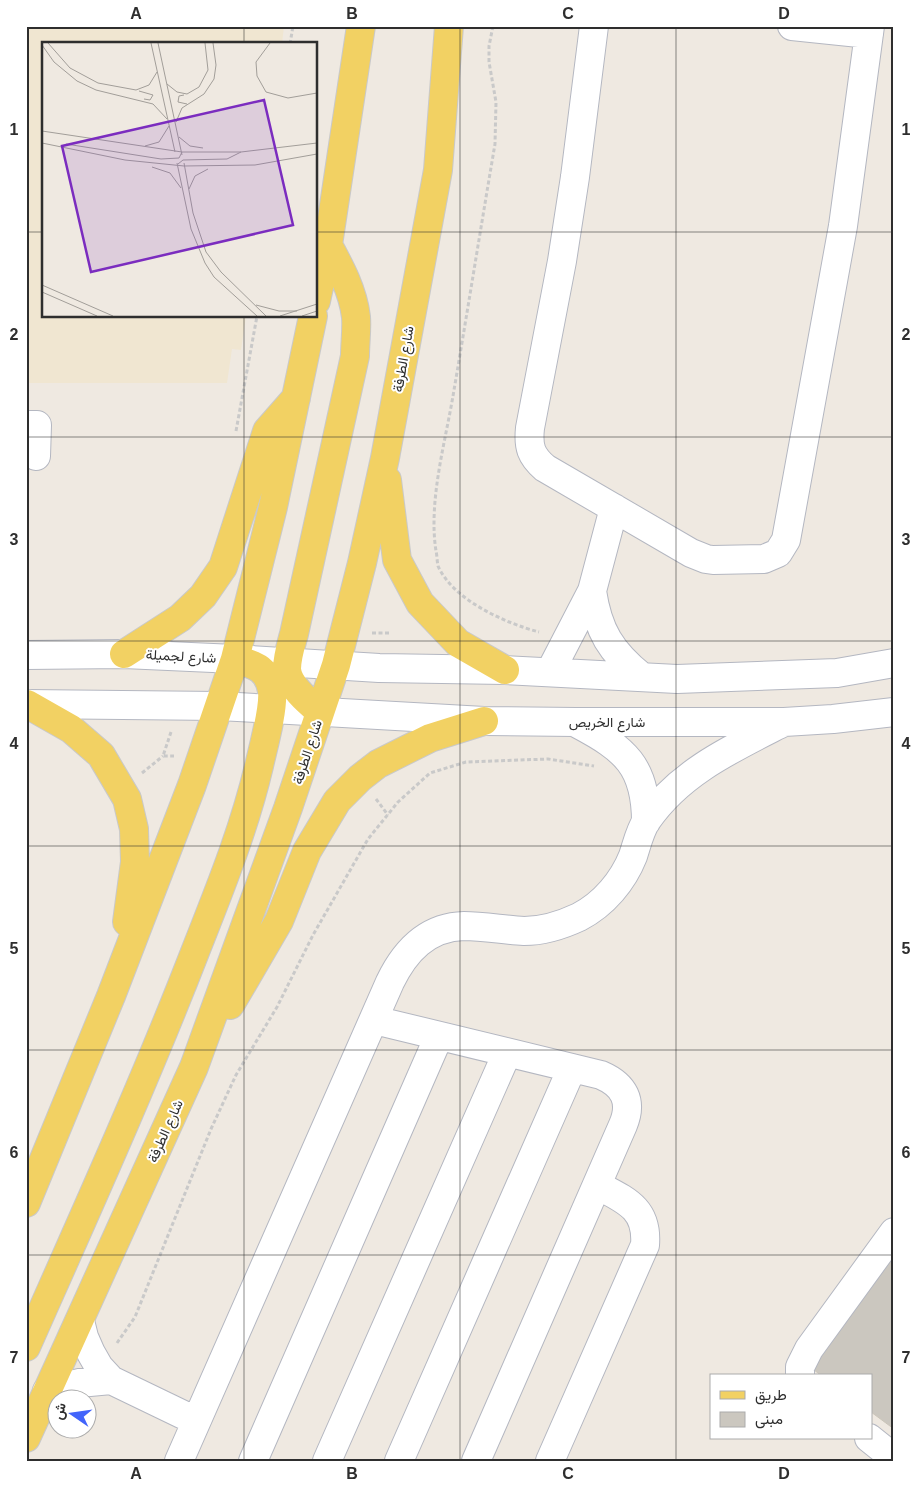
<svg xmlns="http://www.w3.org/2000/svg" width="920" height="1487" font-family="Arial,Vazirmatn,sans-serif">
<style>
.education{fill:#f0e6d1}
.building{fill:#cbc7bf;stroke:#cbc5ba;filter:url(#shadow)}
.lines{fill:none;stroke-linecap:round;stroke-linejoin:round}
.minor-casing{stroke:#b4b7c1;stroke-width:30}
.major-casing{stroke:#c9c9c9;stroke-width:30}
.path{stroke:#c9c9c9;stroke-width:3;stroke-dasharray:4 2.5;stroke-linecap:butt}
.minor{stroke:#fff;stroke-width:28}
.major{stroke:#f2d163;stroke-width:28}
.grid{fill:none;stroke:#2e2e2e;stroke-width:1;stroke-opacity:0.55}
.labels{text-anchor:middle;dominant-baseline:central;stroke-width:4;stroke-linejoin:round;paint-order:stroke}
.street-label{font-size:14px;fill:#2e2e2e;stroke:#fff}
.inset-road{fill:none;stroke:#a29e99;stroke-width:1}
.view{fill:#7b2cbf;fill-opacity:0.15;stroke:#7b2cbf;stroke-width:2.5}
.inset-edge{fill:none;stroke:#2e2e2e;stroke-width:2.5}
.neatline{fill:none;stroke:#2e2e2e;stroke-width:2}
.grid-label{font-size:16px;text-anchor:middle;font-weight:bold;fill:#2e2e2e}
</style>
<defs>
<filter id="shadow"><feDropShadow dx="4.5" dy="-4.5" stdDeviation="0" flood-color="#0004"/></filter>
</defs>
<rect width="100%" height="100%" fill="#efe9e1"/>
<path class="education" d="M26,26H284L282,44H44V316H246L241,350L232,349L227,383H26Z"/>
<path class="building" d="M894,1248V1429L871,1412V1376H822L810,1367Z"/>
<g class="lines">
<defs>
<path id="minor" d="M594,26L575,177L562,261L530,428C528,447 531,456 545,468L691,553L706,559L713,560L764,559L778,553L786,540L843,226L870,26
M792,26L869,34
M26,425H37L36,456
M592,591C598,631 611,652 642,677
M26,655L124,654L235,659L379,668L505,670L677,679L837,673L894,663
M550,672L592,591L614,508
M26,704L219,706L484,721L576,722H784L833,719L894,712
M578,724C625,749 646,766 646,822
M374,1020L601,1075C624,1085 633,1101 623,1125L476,1461
M80,1321L84,1337L91,1353L99,1367L111,1380L196,1421
M800,1376V1367L809,1349L894,1232
M47,1391L79,1383L111,1380
M869,1438L894,1458
M179,1461L390,982C405,951 427,927 464,926C484,926 504,930 524,931C543,931 562,925 579,917C604,904 623,881 633,856C637,844 640,830 647,820C680,772 733,748 784,722
M253,1461L439,1036
M327,1461L507,1053
M399,1461L572,1068
M550,1461L645,1245C648,1208 625,1200 597,1185"/>
<path id="major" d="M316,301L328,245L361,26
M387,480L397,560L420,603L458,643L505,670
M124,654L180,618L203,596L223,567L267,431L296,398
M27,704L71,729L101,755L127,799L134,829L135,862L127,922
M320,712C308,702 288,685 287,669C287,657 291,645 294,634L355,356C355,343 357,330 356,317C353,291 340,267 328,245
M230,1005L279,921L307,851L337,801L360,778L378,764L430,738L484,721
M26,1203L111,996L192,785L235,659L273,507L313,316
M26,1347C84,1216 143,1086 195,952C219,891 244,830 259,766C263,748 274,709 272,691C268,668 255,665 235,659
M26,1438L194,1067L288,808L336,665L362,563L385,458L438,170L449,26"/>
</defs>
<use href="#minor" class="minor-casing"/>
<use href="#major" class="major-casing"/>
<path class="path" d="M493,26L489,46V62L496,102L495,144C481,226 468,308 454,390C446,440 428,500 436,551C437,555 437,561 438,566C453,600 505,623 539,632
M290,44L293,26
M236,431L257,316
M372,633H389
M171,732L163,756H174
M142,773L163,756
M376,799L388,815
M117,1343L135,1317L211,1129L236,1075L277,1007L313,935L368,839L398,802L430,773L466,762L548,759L594,766"/>
<use href="#minor" class="minor"/>
<use href="#major" class="major"/>
</g>
<path class="grid" d="M244,26V44M460,26V1461M676,26V1461M26,232H44M316,232H894M244,316V1461M26,437H894M26,641H894M26,846H894M26,1050H894M26,1255H894"/>
<g class="labels">
<g class="street-label">
<text transform="translate(403 359) rotate(-80)">شارع الطرفة</text>
<text transform="translate(181 656) rotate(3)">شارع لجميلة</text>
<text x="607" y="722">شارع الخريص</text>
<text transform="translate(307 752) rotate(-72)">شارع الطرفة</text>
<text transform="translate(165 1131) rotate(-66)">شارع الطرفة</text>
</g>
</g>
<g transform="translate(42 42)">
<rect width="275" height="275" fill="#efe9e1"/>
<path class="inset-road" d="M6,1L28,26L56,41L94,48L107,43L115,30M109,1L133,110M116,1L140,113M228,1L214,20L215,34L224,50L246,56L275,51M0,3L12,20L35,39L54,48L111,62L125,77M125,42L135,50L145,52L157,45L166,28L163,1M97,49L111,53L108,58L102,57M142,53L137,54L136,60L145,62M134,80L140,66L162,52L172,37L174,23L171,1M0,89L140,110H199L275,101M137,95L148,104L161,106M0,101L83,118L142,124L213,123L275,112M24,102L119,117L137,116L140,110M103,104L117,100L127,84M135,121L149,187L163,221L172,235L215,274M142,121L151,171L164,210L179,230L224,274M136,122L141,118L185,117L199,110M110,125L128,131L139,146M147,147L153,134L166,127M0,243L71,274M0,250L55,274M214,263L237,269H255M238,274L275,262M260,274L275,269"/>
<path class="view" d="M222,58L251,183L49,230L20,104Z"/>
<rect width="275" height="275" class="inset-edge"/>
</g>
<rect width="920" height="1487" fill="none" stroke="#ffffff" stroke-width="55"/>
<rect x="710" y="1374" width="162" height="65" fill="#ffffff" stroke="#ababab"/>
<rect x="720" y="1391" width="25" height="8" fill="#f2d163" stroke="#ababab"/>
<text x="755" y="1400" font-size="15" fill="#2e2e2e">طريق</text>
<rect x="720" y="1412" width="25" height="15" fill="#cbc7bf" stroke="#ababab"/>
<text x="755" y="1424" font-size="15" fill="#2e2e2e">مبنى</text>
<g transform="translate(72 1414) rotate(283)"><circle r="24" fill="#ffffff" stroke="#ababab"/>
<path d="M0-4L9 19L0 12L-9 19Z" fill="#4264fb"/>
<text y="-8" font-size="14" font-weight="bold" text-anchor="middle" fill="#2e2e2e">ش</text>
</g>
<rect x="28" y="28" width="864" height="1432" class="neatline"/>
<g class="grid-label">
<text x="136" y="19">A</text>
<text x="352" y="19">B</text>
<text x="568" y="19">C</text>
<text x="784" y="19">D</text>
<text x="14" y="135">1</text>
<text x="906" y="135">1</text>
<text x="14" y="340">2</text>
<text x="906" y="340">2</text>
<text x="14" y="545">3</text>
<text x="906" y="545">3</text>
<text x="14" y="749">4</text>
<text x="906" y="749">4</text>
<text x="14" y="954">5</text>
<text x="906" y="954">5</text>
<text x="14" y="1158">6</text>
<text x="906" y="1158">6</text>
<text x="14" y="1363">7</text>
<text x="906" y="1363">7</text>
<text x="136" y="1479">A</text>
<text x="352" y="1479">B</text>
<text x="568" y="1479">C</text>
<text x="784" y="1479">D</text>
</g>
</svg>
